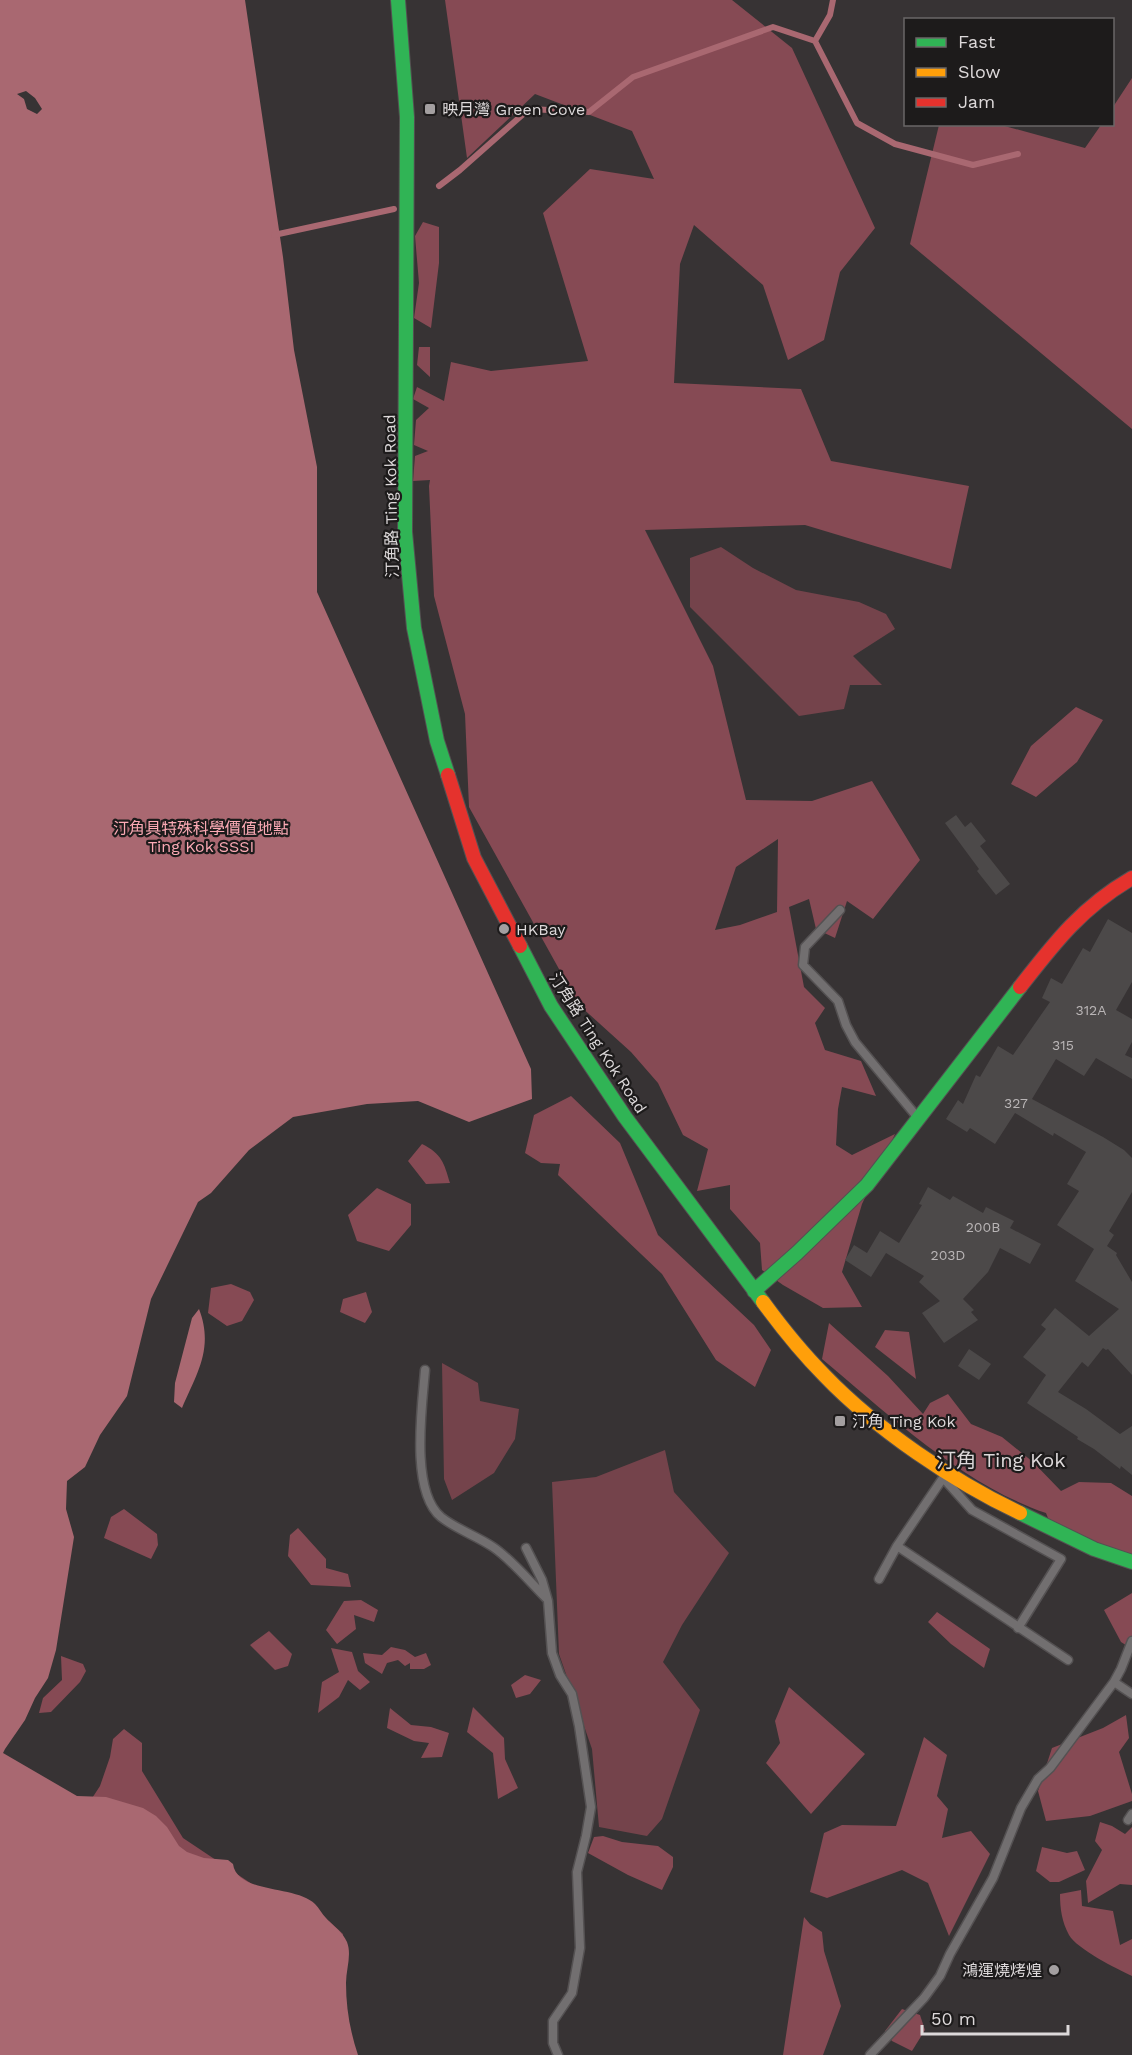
<svg xmlns="http://www.w3.org/2000/svg" width="1132" height="2055" font-family="'Work Sans','Noto Sans TC',sans-serif">
<style>
.green{fill:#74434b}
.forest{fill:#864a54;fill-rule:evenodd}
.water{fill:#a96871;fill-rule:evenodd}
.lines{fill:none;stroke-linecap:round;stroke-linejoin:round}
.stream{stroke:#a96871;stroke-width:6}
.building{fill:#4c4949}
.lane-casing{stroke:#545152;stroke-width:11}
.fast-casing{stroke:#545152;stroke-width:16}
.slow-casing{stroke:#545152;stroke-width:16}
.jam-casing{stroke:#545152;stroke-width:16}
.lane{stroke:#726f70;stroke-width:8}
.fast{stroke:#30b455;stroke-width:14}
.slow{stroke:#ff9f0a;stroke-width:14}
.jam{stroke:#e5322d;stroke-width:14}
.poi-dot{fill:#a39fa0;stroke:#1d1b1b;stroke-width:2}
.labels{text-anchor:middle;dominant-baseline:central;stroke-width:4.5;stroke-linejoin:round;paint-order:stroke}
.number-label{font-size:14px;fill:#b9b5b6}
.poi-label{font-size:16px;fill:#ddd9da;stroke:#1d1b1b;text-anchor:start}
.street-label{font-size:16px;fill:#ddd9da;stroke:#1d1b1b}
.park-label{font-size:16px;fill:#fcaab5;stroke:#1d1b1b}
.quarter-label{font-size:20px;fill:#ddd9da;stroke:#1d1b1b}
</style>
<rect width="100%" height="100%" fill="#373334"/>
<path class="green" d="M721,547L753,568L796,590L859,602L886,614L895,629L853,656L882,685H850L844,709L799,716L690,607V558Z
M442,1363L478,1383L480,1401L519,1409L515,1439L494,1473L452,1500L444,1479Z
M665,1450L674,1492L729,1553L682,1625L663,1662L700,1710L662,1819L647,1836L599,1827L592,1749L559,1654L552,1482L596,1477Z"/>
<path class="forest" d="M445,0H732L792,48L875,228L840,272L824,340L788,360L763,285L694,225L680,264L674,383L801,389L831,461L969,486L951,569L805,525L645,530L713,666L746,800L812,801L872,781L920,860L873,919L847,901L835,938L816,929L809,899L789,907L804,987L825,1008L815,1023L825,1050L861,1061L876,1096L842,1087L838,1109L836,1145L852,1155L895,1134L862,1204L842,1272L862,1307L823,1308L783,1285L762,1270L760,1243L730,1209V1185L697,1191L708,1149L683,1135L658,1083L631,1052L579,1005L469,807L465,714L434,596L429,486L430,480L413,481L415,456L428,451L414,445L416,420L429,408L413,399L417,387L444,401L451,362L491,371L588,361L543,213L590,169L654,179L632,131L535,94L467,158ZM778,839L777,912L740,925L715,930L736,867Z
M1132,78V429L910,244L939,125H1001L1085,148L1101,125L1112,124L1113,107Z
M423,222L439,227V263L431,328L414,318L419,283L415,236Z
M419,347H430V377L417,365Z
M1076,707L1103,720L1077,762L1036,797L1011,784L1031,746Z
M571,1096L620,1143L658,1235L754,1325L771,1350L755,1387L716,1360L662,1274L558,1175L560,1164L541,1163L525,1153L534,1115Z
M422,1144C442,1154 444,1163 450,1183L426,1184L408,1161Z
M377,1188L411,1204V1225L389,1251L357,1241L348,1215Z
M231,1284L250,1292L254,1300L242,1321L227,1326L208,1313L211,1288Z
M366,1292L372,1312L365,1323L340,1312L343,1299Z
M829,1323L888,1376L923,1414L930,1403L948,1394L971,1424L1002,1437L1033,1462L1061,1491L1079,1482L1111,1483L1132,1496V1555L1052,1528L1046,1513C963,1485 888,1414 822,1359Z
M885,1330L909,1332L916,1379L875,1347Z
M124,1509L157,1534L158,1545L151,1559L104,1538L111,1517Z
M298,1528L326,1559V1568L348,1574L351,1587L311,1585L288,1556L290,1535Z
M1132,1593V1649L1121,1642L1104,1610Z
M361,1600L378,1610L374,1622L354,1615L356,1629L337,1644L326,1630L344,1601Z
M937,1612L990,1649L984,1668L951,1644L928,1622Z
M269,1631L292,1654L288,1666L275,1670L250,1645Z
M391,1647L405,1650L415,1657L426,1653L431,1665L424,1669H410V1663L405,1666L398,1660L387,1663L382,1674L365,1663L363,1653L382,1655Z
M331,1648L352,1652L358,1671L370,1682L360,1690L348,1680L339,1697L318,1713L322,1682L339,1672Z
M61,1656L83,1664L86,1671L80,1682L51,1712L39,1713L43,1698L62,1680Z
M525,1675L541,1680L530,1694L516,1698L511,1685Z
M789,1687L865,1754L811,1814L766,1763L780,1743L775,1721Z
M473,1707L504,1738L505,1759L518,1788L498,1799L493,1753L467,1732Z
M390,1708L411,1725L431,1727L449,1733L442,1757L421,1758L429,1743L414,1741L387,1728Z
M1126,1715L1129,1738L1119,1752L1132,1794V1801L1090,1816L1046,1821L1038,1791L1052,1748L1103,1728Z
M124,1729L142,1743V1771L183,1838L258,1888L329,1921L343,1934L346,1975L83,1812L100,1786L110,1757L113,1739Z
M924,1737L947,1755L937,1796L948,1809L942,1838L971,1831L990,1854L949,1936L928,1883L902,1870L827,1898L810,1892L824,1833L842,1825L896,1826Z
M1100,1822L1112,1826L1125,1834L1132,1827V1885L1120,1884L1088,1903L1086,1881L1102,1850L1095,1841Z
M603,1836L622,1842L658,1846L673,1857V1867L662,1890L628,1875L588,1853L594,1837Z
M1042,1847L1067,1853L1077,1851L1085,1870L1059,1882H1050L1036,1871Z
M1081,1890L1082,1906L1113,1911L1120,1945L1132,1939V1976C1117,1969 1077,1949 1069,1935C1062,1922 1060,1909 1060,1894Z
M804,1917L810,1924L822,1932L824,1951L841,2006L823,2055H783Z
M902,2009L920,2015L925,2030L912,2051L892,2041L885,2031Z"/>
<path class="water" d="M0,0H245L283,257L294,350L317,467V592L531,1069L532,1099L469,1122L418,1101L367,1104L293,1117L249,1150L211,1193L198,1202L151,1299L127,1396L100,1435L85,1467L67,1481L66,1509L74,1537L56,1650L48,1678L35,1698L25,1720L5,1749L3,1753L77,1796L106,1797L143,1808L156,1816L167,1827L179,1846L187,1852L204,1858L228,1860L233,1864C237,1894 296,1885 315,1904C319,1908 322,1914 326,1918C334,1927 342,1931 347,1942C352,1955 346,1969 346,1983C346,2008 350,2031 358,2055H0ZM26,91L35,98L42,109L37,114L27,109L24,99L17,94Z
M199,1309C214,1348 197,1373 182,1408L174,1402L175,1383L192,1318Z"/>
<g class="lines">
<path class="stream" d="M815,41L857,123L895,144L973,165L1018,154
M439,186L460,170L529,109L589,112L633,77L773,27L815,41L830,15L833,0
M274,235L394,209"/>
</g>
<path class="building" d="M956,815L965,827L971,822L986,841L980,846L1010,884L996,895L977,871L979,869L945,823Z
M1108,919L1132,933V982L1116,1010L1132,1019V1042L1125,1055L1132,1058V1079L1096,1058L1084,1076L1056,1059L1032,1099L1103,1137L1124,1150L1132,1158V1192L1109,1231L1114,1235L1107,1246L1117,1253L1116,1255L1132,1282V1375L1108,1349L1106,1350L1103,1348L1088,1367L1082,1362L1058,1392L1086,1409L1120,1434L1132,1426V1475L1121,1466L1120,1469L1094,1449L1077,1439L1078,1437L1027,1403L1046,1375L1023,1357L1046,1329L1041,1325L1055,1308L1089,1336L1119,1309L1075,1281L1094,1249L1057,1225L1079,1191L1067,1184L1086,1152L1054,1133L1053,1136L1015,1113L995,1144L970,1128L967,1132L946,1119L958,1100L963,1104L976,1075L980,1077L998,1046L1013,1055L1050,1002L1042,998L1051,978L1062,984L1083,948L1090,952Z
M928,1187L950,1200L953,1196L983,1213L986,1207L1014,1221L1010,1228L1041,1244L1030,1264L1000,1248L988,1272L963,1299L974,1310L971,1312L978,1320L944,1343L922,1313L940,1301L919,1282L924,1276L886,1253L871,1277L845,1260L854,1245L867,1253L880,1231L899,1243L922,1205L919,1204Z
M969,1349L991,1364L979,1380L958,1366Z"/>
<g class="lines">
<defs>
<path id="lane" d="M840,910L805,947L803,965L838,1001L846,1025L855,1042L918,1118
M425,1370C422,1407 410,1491 441,1517C456,1529 477,1536 493,1547C511,1559 530,1582 546,1598
M946,1481L972,1510L1061,1559L1018,1628
M897,1546L1068,1660
M526,1548L542,1580L548,1601L552,1653L560,1675L572,1694L579,1726L591,1807L586,1836L577,1872L580,1948L572,1993L553,2021V2043L558,2055
M879,1579L897,1546L945,1475
M1114,1682L1132,1694
M1128,1820L1132,1814
M870,2055L924,1998L940,1976L950,1954L993,1878L1021,1808L1038,1779L1050,1768L1114,1682L1121,1669L1132,1641"/>
<path id="fast" d="M398,0L407,117L405,532L414,628L437,741L448,775
M520,946L551,1006L625,1117L763,1302
M754,1291L797,1253L867,1185L1020,987
M1020,1513L1094,1549L1132,1562"/>
<path id="slow" d="M763,1302C782,1328 802,1353 825,1376C876,1429 954,1482 1020,1513"/>
<path id="jam" d="M448,775L474,858L520,946
M1020,987C1055,942 1082,907 1132,878"/>
</defs>
<use href="#lane" class="lane-casing"/>
<use href="#fast" class="fast-casing"/>
<use href="#slow" class="slow-casing"/>
<use href="#jam" class="jam-casing"/>
<use href="#lane" class="lane"/>
<use href="#fast" class="fast"/>
<use href="#slow" class="slow"/>
<use href="#jam" class="jam"/>
</g>
<g class="poi-dot">
<rect x="424" y="103" width="12" height="12" rx="3"/>
<circle cx="504" cy="929" r="6"/>
<rect x="834" y="1415" width="12" height="12" rx="3"/>
<circle cx="1054" cy="1970" r="6"/>
</g>
<g class="labels">
<g class="number-label">
<text x="1091" y="1010">312A</text>
<text x="1063" y="1045">315</text>
<text x="1016" y="1103">327</text>
<text x="983" y="1227">200B</text>
<text x="948" y="1255">203D</text>
</g>
<g class="poi-label">
<text x="442" y="109">映月灣 Green Cove</text>
<text x="516" y="929">HKBay</text>
<text x="852" y="1421">汀角 Ting Kok</text>
<text x="1042" y="1970" text-anchor="end">鴻運燒烤煌</text>
</g>
<g class="street-label">
<text transform="translate(391 496) rotate(-91)">汀角路 Ting Kok Road</text>
<text transform="translate(598 1043) rotate(57)">汀角路 Ting Kok Road</text>
</g>
<g class="park-label">
<text x="201" y="828">汀角具特殊科學價值地點<tspan x="201" dy="18">Ting Kok SSSI</tspan></text>
</g>
<g class="quarter-label">
<text x="1001" y="1460">汀角 Ting Kok</text>
</g>
</g>
<rect x="904" y="18" width="210" height="108" fill="#1d1b1b" stroke="#6a6767" stroke-width="1.5"/>
<rect x="916" y="38" width="30" height="9" fill="#30b455" stroke="#6a6767" stroke-width="1.5"/>
<text x="958" y="48" font-size="18" fill="#ddd9da">Fast</text>
<rect x="916" y="68" width="30" height="9" fill="#ff9f0a" stroke="#6a6767" stroke-width="1.5"/>
<text x="958" y="78" font-size="18" fill="#ddd9da">Slow</text>
<rect x="916" y="98" width="30" height="9" fill="#e5322d" stroke="#6a6767" stroke-width="1.5"/>
<text x="958" y="108" font-size="18" fill="#ddd9da">Jam</text>
<path d="M922 2025v9h146v-9" fill="none" stroke="#ddd9da" stroke-width="3"/>
<text x="931" y="2025" font-size="18" fill="#ddd9da" stroke="#1d1b1b" stroke-width="4.5" paint-order="stroke">50 m</text>
</svg>
